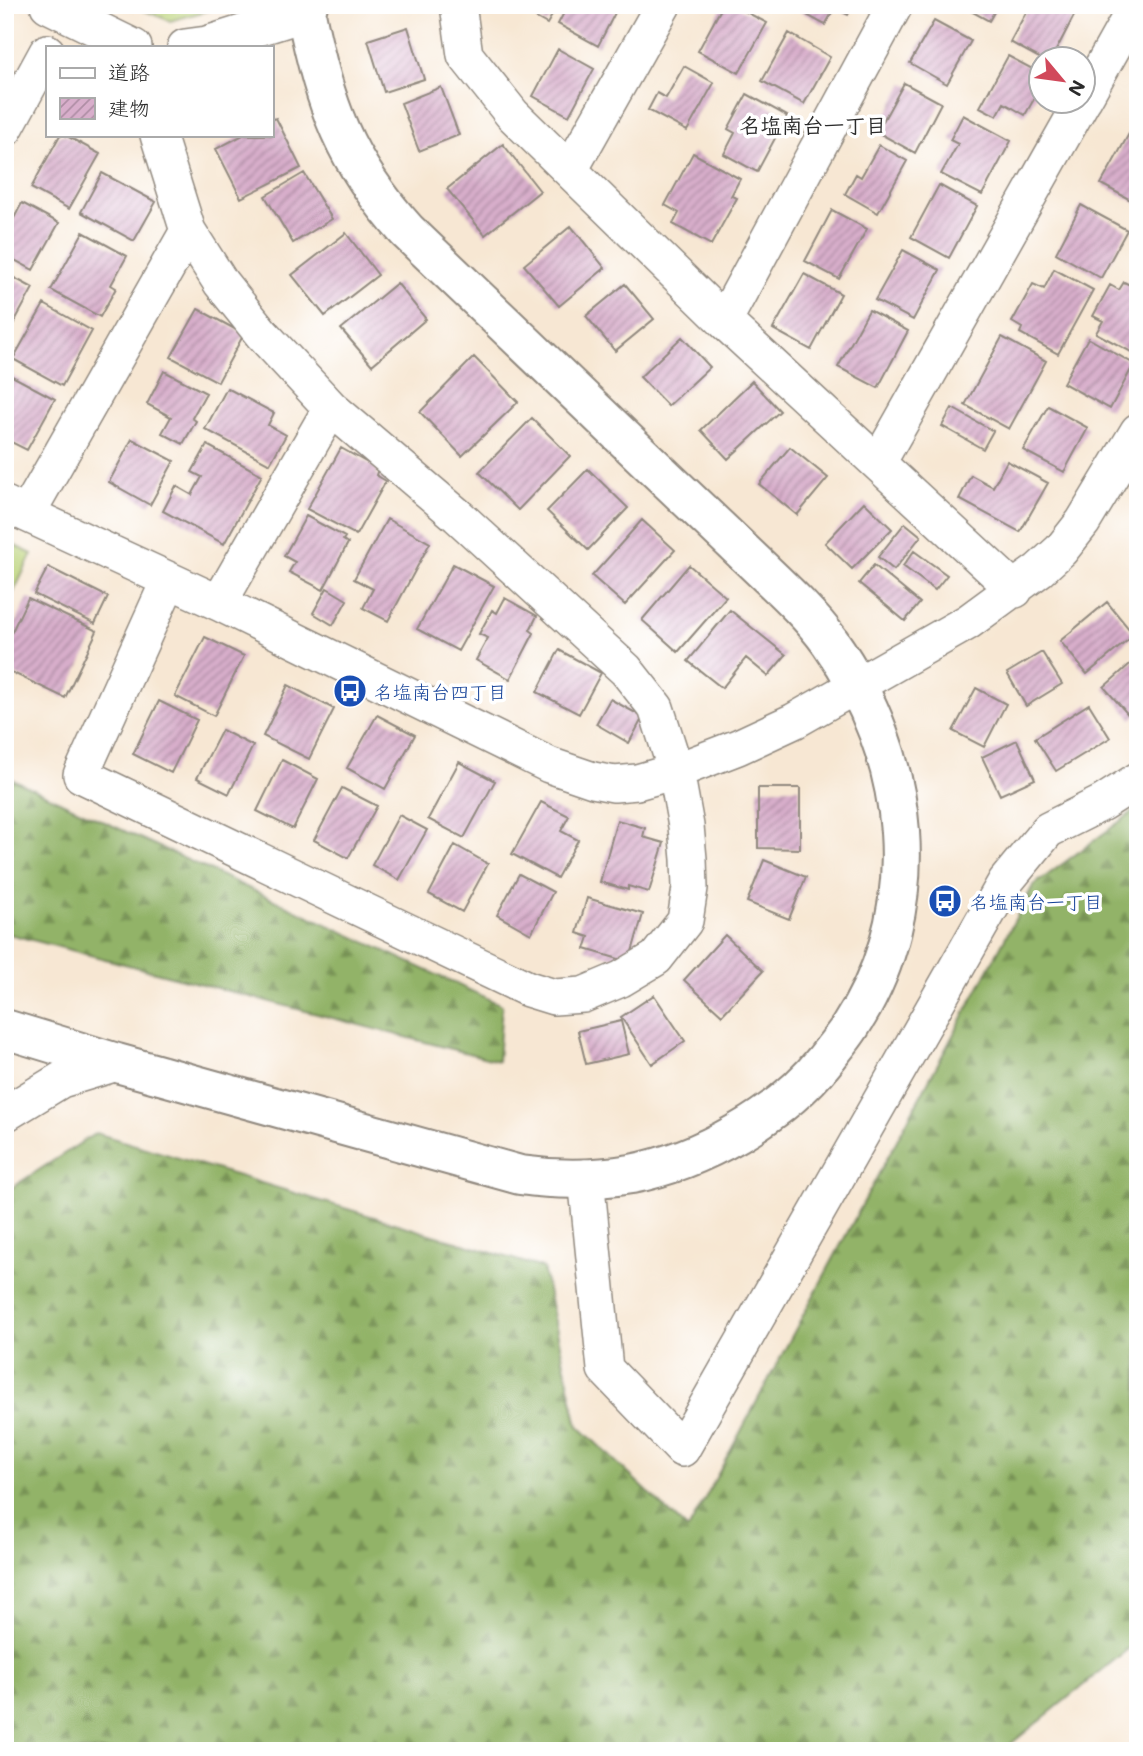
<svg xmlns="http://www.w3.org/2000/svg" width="1143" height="1756" font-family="Mali,'Klee One',sans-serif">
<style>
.forest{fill:url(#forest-firs);stroke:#5e6f49;stroke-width:2}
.park{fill:#b9d176;stroke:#727e50;stroke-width:2}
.building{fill:url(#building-hatch)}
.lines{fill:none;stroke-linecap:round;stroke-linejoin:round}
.minor-casing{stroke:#91897f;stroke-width:38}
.tertiary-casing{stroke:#91897f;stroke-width:42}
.minor{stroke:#fff;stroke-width:35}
.tertiary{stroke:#fff;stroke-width:38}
.labels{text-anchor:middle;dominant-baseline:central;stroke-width:7;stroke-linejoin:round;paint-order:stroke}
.transit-label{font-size:19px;fill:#164399;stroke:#fff;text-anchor:start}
.neighbourhood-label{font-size:21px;font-weight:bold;fill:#2b2b2b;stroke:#fff}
</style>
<defs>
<pattern id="forest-firs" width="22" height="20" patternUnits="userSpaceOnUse" patternTransform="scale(1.75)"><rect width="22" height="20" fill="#92b367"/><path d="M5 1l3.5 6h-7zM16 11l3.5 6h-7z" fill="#779255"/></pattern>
<pattern id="building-hatch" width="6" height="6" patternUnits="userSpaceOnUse" patternTransform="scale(1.75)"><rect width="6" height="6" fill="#d8aecb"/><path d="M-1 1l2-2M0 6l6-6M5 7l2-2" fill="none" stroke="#af8ea5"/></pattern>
</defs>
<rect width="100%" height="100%" fill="#fff"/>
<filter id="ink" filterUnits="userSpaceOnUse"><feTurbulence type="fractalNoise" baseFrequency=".0143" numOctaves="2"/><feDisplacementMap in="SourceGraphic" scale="14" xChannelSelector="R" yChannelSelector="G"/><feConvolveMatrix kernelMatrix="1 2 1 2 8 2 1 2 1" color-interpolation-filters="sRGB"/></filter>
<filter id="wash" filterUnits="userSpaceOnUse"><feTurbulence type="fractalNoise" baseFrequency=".00686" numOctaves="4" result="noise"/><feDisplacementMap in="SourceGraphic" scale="28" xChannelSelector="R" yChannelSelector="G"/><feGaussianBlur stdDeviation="1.57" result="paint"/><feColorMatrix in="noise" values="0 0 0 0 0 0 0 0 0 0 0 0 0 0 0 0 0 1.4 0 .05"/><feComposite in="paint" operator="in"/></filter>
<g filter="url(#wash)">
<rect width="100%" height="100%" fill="#f7e7d3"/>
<path class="forest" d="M5,776L502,1005L498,1061L5,933Z
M1138,808V1641L1002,1751H5V1192L96,1133L543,1268L578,1426L688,1530L1033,886Z"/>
<path class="park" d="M131,5H228L170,21Z
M5,541L32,554L5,610Z"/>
<g id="blocks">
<path class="building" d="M513,5H558L547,24Z
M568,5H614L618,7L598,46L558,24Z
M723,5H733L767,23L739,73L698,51Z
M798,5H853L848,15L835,8L825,25L796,9Z
M960,5H998L989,21Z
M1030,5H1065L1076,12L1051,60H1043L1010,42Z
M934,21L971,41L947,84L910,63Z
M408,27L424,79L384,92L368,40Z
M789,33L830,57L804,104L762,81Z
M558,49L594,69L569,116L533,96Z
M1008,56L1042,74V85L1025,115L1004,103L997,116L980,107Z
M684,66L714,83L687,131L648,110L657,93L666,98Z
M904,83L941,103L915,153L877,132Z
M441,87L459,135L419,151L401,103Z
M747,94L787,116L757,172L724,154L735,133L728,129Z
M963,115L1011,141L982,195L941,174L958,144L950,140Z
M276,118L301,168L241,198L216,149L243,135H271V120Z
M1135,123L1138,125V204L1101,184Z
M60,135H65L100,154L69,209L31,188Z
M503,144L540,191L485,235L447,189Z
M879,145L907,161L878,213L845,194L856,174L861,177Z
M693,153L740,179L731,196L737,198L711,245L673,224L679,213L665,205Z
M102,173L156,202L134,241L81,212Z
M304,173L332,219L293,243L265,196Z
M939,185L977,206L949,258L911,237Z
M22,203L59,223L33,270L5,255V235Z
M1081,205L1127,230L1101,278L1056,253Z
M832,210L867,229L839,279L805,261Z
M571,226L605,268L559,306L524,265Z
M83,232L127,256L111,285L116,288L100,317L51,290Z
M346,233L378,275L325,316L292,275Z
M903,250L940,270L913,320L875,300Z
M1054,269L1093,290L1058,354L1020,333L1022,328L1012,322L1033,284L1044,289Z
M5,273L33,288L5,339Z
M804,274L841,294L811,350L773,329Z
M1124,282L1138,289V345L1133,353L1096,333L1103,321L1093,316L1110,285L1119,290Z
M397,283L426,319L372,365L341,329Z
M625,284L654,319L615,351L586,316Z
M44,304L92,331L62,386L13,359Z
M198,309L244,334L218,382L171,357Z
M869,310L908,331L878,388L838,367Z
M682,337L710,367L668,406L640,377Z
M1002,337L1046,361L1009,429L965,405Z
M1088,338L1134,364L1110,409L1063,383Z
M474,357L518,402L462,456L420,412Z
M164,371L206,393L192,418L196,421L183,444L162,433L171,417L147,404Z
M12,376L55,399L27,450L5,439V389Z
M752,381L780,411L728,459L701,430Z
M227,388L274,413L268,425L286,435L270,464L205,429Z
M1048,406L1088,428L1064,472L1023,450Z
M952,408L993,431L983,449L942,426Z
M532,418L570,456L518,510L479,472Z
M132,439L174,461L150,505L109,482Z
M207,445L262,475L224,544L163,511L176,486L192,495L202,477L192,472Z
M790,447L828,478L797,515L759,484Z
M341,448L378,469L376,475L386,481L356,535L307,509Z
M1007,461L1048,483L1020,532L959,499L971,475L993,487Z
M588,469L628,508L588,550L547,511Z
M864,502L892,529L852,569L825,543Z
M306,516L345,537L343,540L348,543L323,590L289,572L295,562L284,556Z
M387,519L430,543L388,621L363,608L373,589L354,579Z
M642,520L675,550L625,605L592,576Z
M905,523L921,536L894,570L878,557Z
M914,551L947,575L935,590L903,566Z
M453,564L494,586L458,651L417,629Z
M689,565L726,597L678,652L642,620Z
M874,565L920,603L905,621L859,583Z
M48,567L108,597L95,624L34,594Z
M327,588L347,600L333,625L313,613Z
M28,598L97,631L65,698L5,669V646Z
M505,598L537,616L530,630L534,633L510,679L476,660L488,638L479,634L492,610L497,613Z
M1107,602L1134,635L1087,674L1060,641Z
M730,610L786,655L768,676L746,658L722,688L688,661Z
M205,637L244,656L214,716L175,696Z
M559,650L601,673L579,714L537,692Z
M1042,652L1062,684L1026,706L1007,673Z
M1138,657V714L1132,719L1104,687Z
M288,685L334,709L309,759L263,736Z
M976,688L1006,704L984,747L953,731Z
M610,699L643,717L629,743L596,724Z
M159,701L197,720L171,773L133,754Z
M1089,704L1110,738L1056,771L1035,738Z
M377,715L415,735L385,789L347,768Z
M222,730L253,746L229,794L197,778Z
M1017,740L1035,779L1000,795L982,757Z
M282,760L318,779L293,829L257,811Z
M459,762L495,781L464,838L428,819Z
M342,788L377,806L348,858L314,840Z
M758,788H800V849L758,848Z
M541,802L569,816L561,831L578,840L557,878L512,854Z
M399,815L427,830L399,880L372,865Z
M617,820L645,828L643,837L664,843L649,892L628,886V890L600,882Z
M455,845L488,864L462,912L429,894Z
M764,860L806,877L789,919L747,902Z
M519,874L553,892L531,934L497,915Z
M587,898L643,914L629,962L585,949L589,937L577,933Z
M725,935L763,971L722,1015L684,980Z
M654,995L685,1041L652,1064L621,1017Z
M621,1021L629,1054L586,1064L578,1031Z"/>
</g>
</g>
<g filter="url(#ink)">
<use href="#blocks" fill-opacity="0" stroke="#91897f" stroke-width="2"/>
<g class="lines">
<defs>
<path id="minor" d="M48,5L134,47
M458,5L465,55L512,114L724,321L1015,590
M185,47L207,44L306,13
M1084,99L1135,8
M5,129L47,52
M158,135L188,231L221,283L262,334L331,408L458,516L626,670L656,708L676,771L686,826L689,859L690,888L685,921L656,958L621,979L583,995L554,997L528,989L81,775L169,580
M570,170L663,5
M724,321L895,5
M878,463L1082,102
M5,504L219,603L549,765L593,780L614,784L637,782L676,771L738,747L794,721L968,622L1039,570L1061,550L1083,522L1138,431
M27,514L188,231
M219,603L331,408
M5,1114L61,1080L117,1063
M586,1177L605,1369L682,1449L1006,881L1048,830L1102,803L1138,780"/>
<path id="tertiary" d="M5,1029L117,1063L520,1175C556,1180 594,1180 631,1174C700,1161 782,1115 825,1060C833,1049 843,1038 850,1027C929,906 911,756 830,642C809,613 780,587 754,562C720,530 687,498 653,466C571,387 489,309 407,231C344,161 324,104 306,13L308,5"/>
</defs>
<use href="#minor" class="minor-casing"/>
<use href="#tertiary" class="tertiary-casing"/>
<use href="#minor" class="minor"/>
<use href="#tertiary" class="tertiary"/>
</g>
</g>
<defs>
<symbol id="bus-disc" viewBox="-11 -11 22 22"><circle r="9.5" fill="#1a4fb4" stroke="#fff"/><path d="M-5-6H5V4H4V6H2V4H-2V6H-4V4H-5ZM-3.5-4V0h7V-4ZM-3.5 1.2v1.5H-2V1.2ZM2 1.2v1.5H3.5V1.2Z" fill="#fff"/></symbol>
</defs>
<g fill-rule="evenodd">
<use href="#bus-disc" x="331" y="672" width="38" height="38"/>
<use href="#bus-disc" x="926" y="882" width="38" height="38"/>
</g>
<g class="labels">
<g class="transit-label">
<text x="374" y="691">名塩南台四丁目</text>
<text x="970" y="901">名塩南台一丁目</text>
</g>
<g class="neighbourhood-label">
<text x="813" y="124">名塩南台一丁目</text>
</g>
</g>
<rect width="1143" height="1756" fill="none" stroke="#fff" stroke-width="28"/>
<rect x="46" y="46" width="228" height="91" fill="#ffffff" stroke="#aaaaaa" stroke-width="2"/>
<rect x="60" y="68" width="35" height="10" fill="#ffffff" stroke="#aaaaaa" stroke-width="2"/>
<text x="108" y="80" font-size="21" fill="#2b2b2b">道路</text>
<rect x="60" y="98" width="35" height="21" fill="url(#building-hatch)" stroke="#aaaaaa" stroke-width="2"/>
<text x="108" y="116" font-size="21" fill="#2b2b2b">建物</text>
<g transform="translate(1062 80) rotate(119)"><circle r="33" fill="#ffffff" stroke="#aaaaaa" stroke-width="2"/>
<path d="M0-5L12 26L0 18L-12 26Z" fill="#d1495b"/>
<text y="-10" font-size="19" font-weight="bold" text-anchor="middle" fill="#2b2b2b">N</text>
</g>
</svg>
